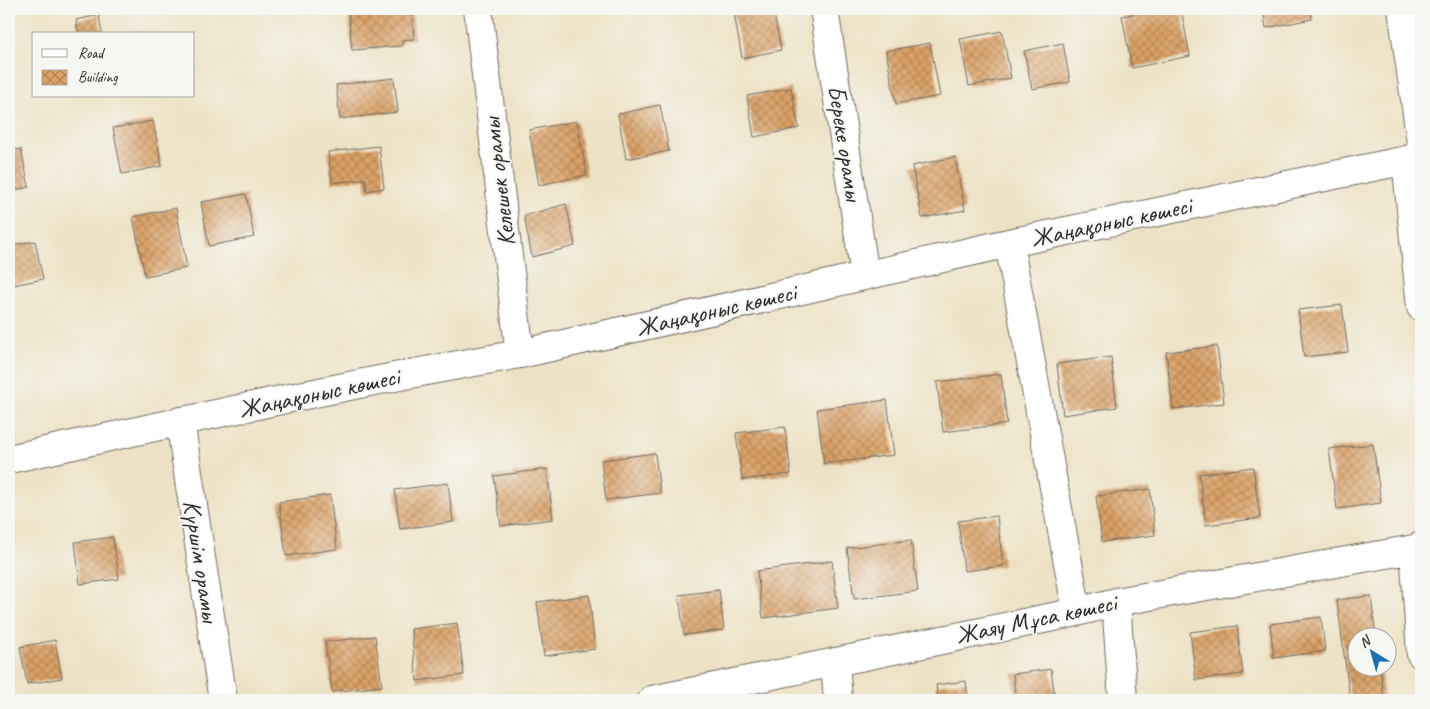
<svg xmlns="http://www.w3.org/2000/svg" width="1430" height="709" font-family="Caveat,sans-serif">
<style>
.building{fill:url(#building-cross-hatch)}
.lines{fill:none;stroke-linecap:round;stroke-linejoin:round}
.minor-casing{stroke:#6f6b61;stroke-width:30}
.minor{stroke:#fff;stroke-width:28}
.labels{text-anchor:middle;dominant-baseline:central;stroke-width:4;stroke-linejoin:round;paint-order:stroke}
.street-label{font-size:25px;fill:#2b2b2b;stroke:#f6f6f2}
</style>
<defs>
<pattern id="building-cross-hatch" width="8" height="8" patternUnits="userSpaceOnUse" patternTransform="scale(1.25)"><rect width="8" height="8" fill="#dba266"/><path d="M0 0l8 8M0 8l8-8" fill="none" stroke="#b28454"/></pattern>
</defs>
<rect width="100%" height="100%" fill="#f6f6f2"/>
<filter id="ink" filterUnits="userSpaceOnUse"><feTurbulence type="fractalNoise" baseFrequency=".02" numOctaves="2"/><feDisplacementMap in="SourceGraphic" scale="10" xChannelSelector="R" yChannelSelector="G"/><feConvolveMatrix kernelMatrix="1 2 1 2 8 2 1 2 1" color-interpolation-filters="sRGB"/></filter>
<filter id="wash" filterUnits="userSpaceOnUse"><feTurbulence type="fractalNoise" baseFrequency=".0096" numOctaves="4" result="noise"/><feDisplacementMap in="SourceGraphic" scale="20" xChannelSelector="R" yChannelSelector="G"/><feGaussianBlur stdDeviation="1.12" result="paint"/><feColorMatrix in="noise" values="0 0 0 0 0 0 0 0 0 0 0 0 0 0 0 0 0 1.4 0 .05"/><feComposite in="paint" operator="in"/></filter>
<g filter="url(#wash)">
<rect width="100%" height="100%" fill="#ede2c5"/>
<g id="blocks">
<path class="building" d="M348,9H412L414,39L402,40V46L352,50Z
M759,9H773L781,50L742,58L734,13Z
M1157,9H1181L1190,56L1132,68L1122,16Z
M1263,9H1310L1312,19L1266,28Z
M99,15L102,34H79L76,20Z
M1002,31L1011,78L969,86L960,39Z
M930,43L940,96L896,104L886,51Z
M1063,43L1070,82L1032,89L1024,51Z
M394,78L398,112L340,119L336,85Z
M791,88L799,128L754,137L747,96Z
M660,105L669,151L626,159L618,114Z
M153,121L162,166L122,174L113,128Z
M577,121L587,175L539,185L529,130Z
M379,146L384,188L367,191L365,179L332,183L328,152Z
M21,149L29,187L9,191V151Z
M955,157L965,210L922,218L912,166Z
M246,194L254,237L209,246L201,202Z
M566,204L575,246L532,257L524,216Z
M176,208L187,268L145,276L133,217Z
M35,241L43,279L9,286V246Z
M1342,305L1348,352L1304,357L1298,310Z
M1217,346L1224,403L1173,409L1166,352Z
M1111,357L1117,407L1063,415L1057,364Z
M1001,374L1007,424L943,432L937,382Z
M887,400L894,455L824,464L817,409Z
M785,427L791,474L742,480L736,433Z
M1373,444L1381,503L1337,509L1329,449Z
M655,453L660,493L606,500L601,460Z
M1253,467L1260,518L1206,525L1199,474Z
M547,469L553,519L501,526L494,476Z
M448,483L453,522L400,529L395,490Z
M1150,489L1155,535L1102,542L1096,496Z
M330,495L337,549L286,556L279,502Z
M997,516L1003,566L964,571L958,521Z
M113,537L119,579L80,584L75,542Z
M911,540L918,591L854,599L847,548Z
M832,561L838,608L763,618L757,571Z
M719,590L724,630L684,635L679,595Z
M589,595L595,649L544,656L537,602Z
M1371,596L1376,636H1358V666H1380L1384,700H1350L1337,600Z
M1321,617L1325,651L1274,658L1270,624Z
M457,623L464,675L417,681L411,629Z
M1237,626L1243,674L1196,680L1190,632Z
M375,636L382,686L332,692L325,642Z
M55,640L62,678L27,684L20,647Z
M1051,669L1055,700H1016L1013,674Z
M966,681L968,700H938L936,685Z"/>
</g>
</g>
<g filter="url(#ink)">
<use href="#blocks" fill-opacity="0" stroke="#6f6b61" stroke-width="1"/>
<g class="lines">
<defs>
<path id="minor" d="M478,9L520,354
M824,9L865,276
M1402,9L1421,142
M1406,160L1421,307
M1009,243L1077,612
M180,421L223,700
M9,459C179,422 349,383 520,354L1009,243L1421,157
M1414,549L1421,654
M1116,602L1123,700
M835,662L838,700
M652,700L1077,612L1116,602L1414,549L1421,546"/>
</defs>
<use href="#minor" class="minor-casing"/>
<use href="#minor" class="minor"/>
</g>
</g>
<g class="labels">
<g class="street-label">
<text transform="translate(845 143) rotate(81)">Береке орамы</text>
<text transform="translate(499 182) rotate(-97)">Келешек орамы</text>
<text transform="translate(1111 222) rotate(-12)">Жаңақоныс көшесі</text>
<text transform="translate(716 310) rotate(-13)">Жаңақоныс көшесі</text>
<text transform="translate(319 393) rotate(-12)">Жаңақоныс көшесі</text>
<text transform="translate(201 561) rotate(81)">Күршім орамы</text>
<text transform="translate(1036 619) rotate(-12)">Жаяу Мұса көшесі</text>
</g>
</g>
<rect width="1430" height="709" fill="none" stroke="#f6f6f2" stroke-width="30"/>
<rect x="32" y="32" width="162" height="65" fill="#f6f6f2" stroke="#a5a5a2"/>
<rect x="42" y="49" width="25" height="8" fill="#ffffff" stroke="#a5a5a2"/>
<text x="78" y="58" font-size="15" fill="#2b2b2b">Road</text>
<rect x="42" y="70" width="25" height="15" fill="url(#building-cross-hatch)" stroke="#a5a5a2"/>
<text x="78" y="82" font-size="15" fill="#2b2b2b">Building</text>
<g transform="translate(1372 652) rotate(323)"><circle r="24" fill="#f6f6f2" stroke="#a5a5a2"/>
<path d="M0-4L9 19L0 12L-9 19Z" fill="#1f6fb2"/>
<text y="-8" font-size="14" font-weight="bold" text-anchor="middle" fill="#2b2b2b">N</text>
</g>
</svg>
